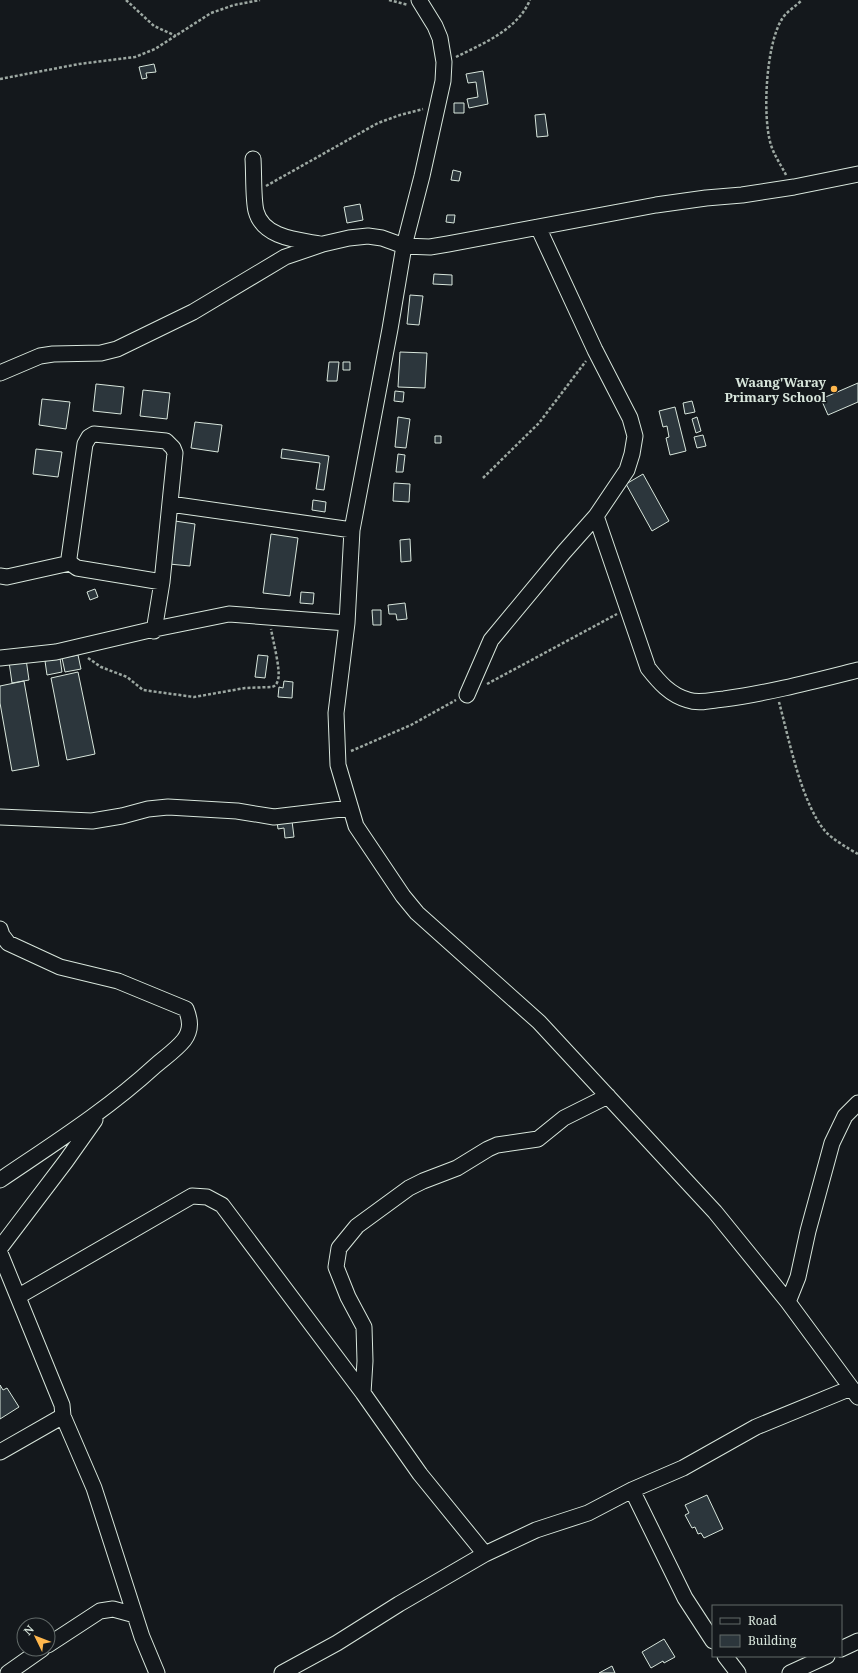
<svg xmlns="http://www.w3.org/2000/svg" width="858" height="1673" font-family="'Noto Serif',serif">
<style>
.building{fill:#2c363c;stroke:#d8e6dc}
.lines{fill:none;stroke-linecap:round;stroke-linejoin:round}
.minor-casing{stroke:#d8e6dc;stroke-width:17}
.path{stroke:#9da8a2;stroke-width:2.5;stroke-dasharray:3 2;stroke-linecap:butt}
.minor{stroke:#14181c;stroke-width:15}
.poi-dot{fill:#ffb74d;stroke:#14181c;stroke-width:1.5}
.labels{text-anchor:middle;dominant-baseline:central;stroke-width:3;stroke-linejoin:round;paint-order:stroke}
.poi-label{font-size:13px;font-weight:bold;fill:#d8e6dc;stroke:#14181c;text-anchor:end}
</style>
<rect width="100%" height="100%" fill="#14181c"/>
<path class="building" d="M154,64L156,72L146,73L147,78L142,79L139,67Z
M483,71L488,104L469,108L467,99L478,97L476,82L468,83L466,74Z
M454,103H464V113H454Z
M545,114L548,136L537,137L535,115Z
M453,170L461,172L459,181L451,180Z
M360,204L363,220L347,223L344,207Z
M447,215H455L454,223L446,222Z
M434,274L452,275V285L433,284Z
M410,295L423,296L419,325L407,324Z
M400,352L427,353L425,388L398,387Z
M329,362H339L337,381H327Z
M343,362H350V370H343Z
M858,383V402L828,415L821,399Z
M96,384L124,387L121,414L93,411Z
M143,390L170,393L167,419L140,416Z
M395,391L404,392L403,402L394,401Z
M42,399L70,402L66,429L39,425Z
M692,401L695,412L685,414L683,403Z
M675,407L686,451L670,455L666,438L669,437L667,426L663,427L659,411Z
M398,417L410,419L406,448L395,447Z
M697,417L701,431L696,433L692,419Z
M195,422L222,425L218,452L191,448Z
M703,435L706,446L697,448L694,437Z
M435,436H441V443H435Z
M36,449L62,452L58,477L33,474Z
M282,449L329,456L324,490L316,489L320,463L281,458Z
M398,454L405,455L403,472H396Z
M643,474L669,521L652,531L626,484Z
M394,483L410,484L409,502L393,501Z
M313,500L326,502L325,512L312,510Z
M175,521L195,524L190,566L169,564Z
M271,534L298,538L290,596L263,593Z
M410,539L411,561L401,562L400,540Z
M95,589L98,597L90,600L87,592Z
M301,592L314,593L313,604L300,603Z
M405,603L407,619L397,620L396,614H389L388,605Z
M372,610H381V625H373Z
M78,655L81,669L65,672L62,658Z
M258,655L268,656L265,678L255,677Z
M60,658L62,672L47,675L45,661Z
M26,659L29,680L12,683L9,662Z
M78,672L95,754L67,760L51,678Z
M24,681L39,766L12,771L0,703V686Z
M284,681L293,682L292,698L278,697L279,687L283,688Z
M292,821L294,837L285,838L284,828L278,829L277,822Z
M0,1385L3,1390L7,1388L19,1407L0,1419Z
M707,1495L723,1529L704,1538L701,1533L698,1534L695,1527L692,1528L685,1515L689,1513L685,1505Z
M664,1639L675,1657L664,1663L663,1661L651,1668L642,1652Z
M612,1666L615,1673H599Z"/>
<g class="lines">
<defs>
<path id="minor" d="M419,0L435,26L440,38L444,62L443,81L422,176L404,246L390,329L352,530L347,623L336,713L338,765L356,826L403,896L417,913L539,1022L715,1212L788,1302L858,1397
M253,159C254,172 253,199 256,211C263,238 298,240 320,244
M0,373L40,356L53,354L101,353L117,349L193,312L285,257L323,244L349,238L368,236L382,238L404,246L430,247L448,244L656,205L706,198L742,195L794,187L858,174
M170,504L352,530
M596,516L648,668C659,682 670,695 688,700C699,704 712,700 724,699C769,693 814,681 858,670
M0,576L7,577L70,563
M154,631L162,582L175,453L173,448L166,441L94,434L89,437L85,444L69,558L70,563L77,568L162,582
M0,658L56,652L150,630L229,614L347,623
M467,695L491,640L564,552L596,516L627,470L632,454L635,436L630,418L595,350L538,227
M0,817L92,821L122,816L148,809L168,807L237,811L274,817L350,808
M0,929L2,935L8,943L60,967L118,981L186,1009C190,1019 192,1029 184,1040C176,1050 164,1058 155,1066C107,1110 53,1144 0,1180
M0,1248L66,1161L95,1120
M0,1253L62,1405L63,1416L94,1488L142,1637L157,1673
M19,1296L192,1196L207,1197L222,1205L363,1393L420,1474L485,1554
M788,1302L798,1277L808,1231L832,1143L845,1116L858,1103
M363,1393L365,1361L364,1327L348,1297L336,1267L339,1248L357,1226L409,1188L423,1181L457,1168L488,1149L497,1145L538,1139L564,1118L608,1096
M0,1452L63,1416
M632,1490L685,1598L713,1641
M48,1645L100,1611L113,1609L135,1615
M841,1649L858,1641
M725,1656L738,1673
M8,1673L42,1649
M282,1673L337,1643L399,1604L485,1554L536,1530L588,1513L632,1490L683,1468L756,1427L851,1388
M790,1673L827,1656"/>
</defs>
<use href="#minor" class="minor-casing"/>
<path class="path" d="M126,0L154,26L176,36
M389,0L408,5
M456,57C484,43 517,30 530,0
M0,79L79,64L135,57L155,49L211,13L234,5L260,0
M786,175C781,165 774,155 771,145C762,117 766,44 782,19C786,12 796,6 802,0
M266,186L378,123L400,115L423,109
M483,478L539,423L586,361
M88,658L101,667L127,677L143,690L194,697L245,688L272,687C275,686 277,684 278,680C281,671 273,641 271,629
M487,684L617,614
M779,702C789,739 801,802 825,831C832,839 849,849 858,854
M351,751L411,725L456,700"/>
<use href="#minor" class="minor"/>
</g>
<circle class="poi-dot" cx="834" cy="389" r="4"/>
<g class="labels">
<g class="poi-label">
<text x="826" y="382">Waang'Waray<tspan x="826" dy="15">Primary School</tspan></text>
</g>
</g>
<rect x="712" y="1605" width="130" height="52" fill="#14181c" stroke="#626a69"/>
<rect x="720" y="1618" width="20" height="6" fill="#14181c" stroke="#626a69"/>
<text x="748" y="1625" font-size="12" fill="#d8e6dc">Road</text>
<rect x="720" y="1635" width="20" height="12" fill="#2c363c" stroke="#626a69"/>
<text x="748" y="1645" font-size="12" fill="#d8e6dc">Building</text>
<g transform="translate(36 1637) rotate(313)"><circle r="19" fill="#14181c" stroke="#626a69"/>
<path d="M0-3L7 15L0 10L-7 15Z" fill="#ffb74d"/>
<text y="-6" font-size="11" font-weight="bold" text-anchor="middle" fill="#d8e6dc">N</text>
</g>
</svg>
